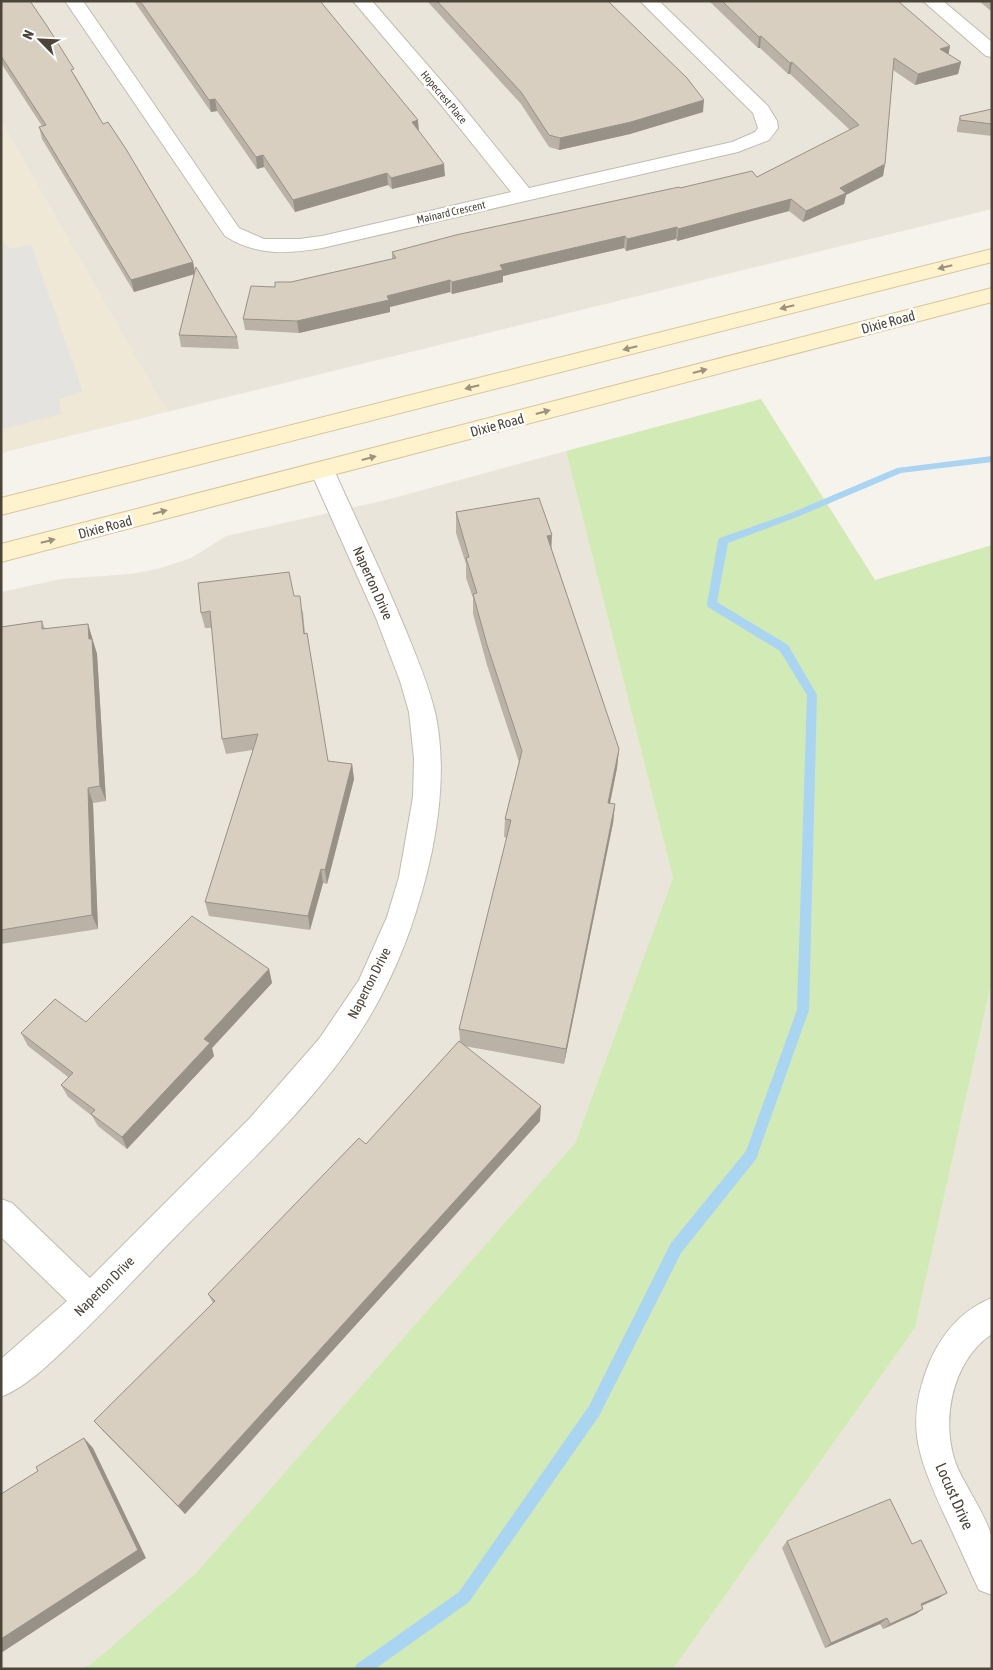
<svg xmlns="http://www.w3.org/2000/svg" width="993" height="1670" font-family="'Asap Condensed',sans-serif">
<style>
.residential{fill:#eae5da}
.education{fill:#efe8d6}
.green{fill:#d2eab5}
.parking{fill:#e5e3e0}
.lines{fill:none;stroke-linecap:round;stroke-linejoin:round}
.stream{fill:#a9d4f2;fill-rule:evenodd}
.minor-casing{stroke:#c2bbae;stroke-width:2}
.secondary-casing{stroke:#d6c79b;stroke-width:2}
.minor{fill:#fff;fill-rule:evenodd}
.secondary{fill:#fff3cd;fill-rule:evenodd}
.wall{fill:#bab2a6}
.shaded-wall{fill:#979187}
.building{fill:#d8cfc1;stroke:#979187}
.oneway{fill:#9c937c}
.labels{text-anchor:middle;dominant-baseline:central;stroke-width:5;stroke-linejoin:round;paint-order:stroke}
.far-street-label{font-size:11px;fill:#4b4439;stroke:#fff}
.street-label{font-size:14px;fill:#4b4439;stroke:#fff}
.near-street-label{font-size:16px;fill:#4b4439;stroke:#fff}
</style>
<rect width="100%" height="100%" fill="#f6f3ec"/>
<path class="residential" d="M1,1H992V209L167,412L1,121Z
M566,451L673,878L575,1143L196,1573L96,1660L83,1669H1V592L61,579L131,574L161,568L191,558L226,536L386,500Z
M992,980V1669H673L915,1328Z"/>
<path class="education" d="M1,121L137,359L167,412L1,453Z"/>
<path class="green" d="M761,399L875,580L992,545V980L915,1328L673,1669H83L96,1660L196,1573L575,1143L673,878L566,451Z"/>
<path class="parking" d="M1,241L10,249L31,244L83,392L59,399L62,414L1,429Z"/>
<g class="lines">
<path class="stream" d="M992,456V462L901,473L797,517L728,543L717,602L788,645L817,695L809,1010L756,1159L681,1253L599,1416L469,1602L375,1669H354L357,1664L459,1592L589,1406L671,1243L746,1151L797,1010L807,695L780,651L708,607L707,604L718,541L720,538L791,513L897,468Z"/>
<defs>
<path id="minor" d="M65,1H83L239,228L264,239H299L322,236L511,192L442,106L353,1H372L456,98L529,188L732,142L755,132L758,128L753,113L640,1H659L768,106L777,121L778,128L769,140L738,152L322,248C287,254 256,256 225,236Z
M923,1H943L992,42V57L986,56Z
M322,462L330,464L334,470C359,526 386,581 409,638C419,663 429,687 435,712C445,757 441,806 432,851C421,902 405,952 380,998C337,1081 255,1157 189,1223C147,1265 107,1310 64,1350C45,1368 25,1387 1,1397V1359L67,1301L1,1237V1199L12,1203L90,1278L249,1119L319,1039L359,980L387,917L399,877L413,797L414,759L409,712L400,681L376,618L310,470L314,464Z
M992,1298V1334C951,1361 939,1425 958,1469C967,1488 987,1518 992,1538C993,1553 992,1578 992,1595L979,1590C967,1565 956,1539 944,1514C918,1456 904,1424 930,1361C943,1332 962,1310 992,1298Z"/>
<path id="secondary" d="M992,249V262L1,515V498Z
M992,288V302L1,562V544Z"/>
</defs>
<use href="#minor" class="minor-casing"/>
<use href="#secondary" class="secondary-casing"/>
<use href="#minor" class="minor"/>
<use href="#secondary" class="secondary"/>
</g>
<path class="wall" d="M1,1L76,77L103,124L193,262L195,271L237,337L239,349L181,347L179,335L194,274L134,292L42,139L39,127L42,126L1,63Z
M134,1H320L419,131L445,176L392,189L388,185L295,212L264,167L257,169L217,111L211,112Z
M427,1H608L703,112L630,134L559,150L549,147L521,104Z
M709,1H898L948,54L961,62L958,74L915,85L893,70L885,164L883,176L846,195L844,204L803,222L789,211L677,241L676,239L626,251L624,248L503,276V282L452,294L450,292L390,307V312L299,333L245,330L243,319L275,287L392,259V252L680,188L757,177L850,130L790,74H788L760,48H758Z
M979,1H992V12Z
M992,109V136L957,132V128L960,116Z
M456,512L551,549L619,749L617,768L610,804H615L613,823L564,1064L464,1046L540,1121L185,1514L103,1431L94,1421L213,1303L208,1294L366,1144L460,1042L459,1029L507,838L504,837L505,819L519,762L487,665L473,614V598L466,578V564L456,533Z
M294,596L303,612L305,633L328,761L352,764L354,779L327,884L323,883L310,930L209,916L205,902L253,750L226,754L222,739L212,628H205L201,613Z
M42,621L45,629L88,624L97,654L106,801L93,803L98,929L1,944V627Z
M269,969L272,983L212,1048L214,1056L127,1149L98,1126L92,1116L68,1097L61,1085L68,1077L28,1046L21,1033L86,1022Z
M787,1541L939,1598L922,1606L923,1609L916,1614L883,1629L880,1624L825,1648L782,1548Z"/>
<path class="shaded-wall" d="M761,36L760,48H758L759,37Z
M950,46L948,58L940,49Z
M792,62L790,74H788L790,63Z
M961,62L958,74L915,85L918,74Z
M215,99L217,111L211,112L209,100Z
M704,100L703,112L630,134L559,150L560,138Z
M418,120L419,132L412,122Z
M263,155L264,167L257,169L256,157Z
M444,164L445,176L392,189L391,178Z
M885,164L883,176L846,195L844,204L803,222L806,211L840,188Z
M387,173L388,185L295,212L293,200Z
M791,199L789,211L677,241L678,229Z
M677,227L676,239L626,251L627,239Z
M625,236L624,248L503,276V282L452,294V282L500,265Z
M193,262L195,274L134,292L131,280Z
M450,280V292L390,307V312L299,333L297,321L387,296Z
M552,535L551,556L547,536Z
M88,624L97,654L106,801L100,786Z
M619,749L617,768L606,822L608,803Z
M352,764L354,779L327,884L325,870Z
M88,788L93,803L98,929L92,915Z
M615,804L613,823L564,1064L566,1049Z
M321,869L323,883L310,930L308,916Z
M269,969L272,983L212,1048L214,1056L127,1149L122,1137L204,1039Z
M541,1106L540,1121L185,1514L178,1506Z
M84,1438L93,1448L146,1558L1,1653V1639Z
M947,1593L939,1598L913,1609L921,1604Z
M923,1609L916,1614L883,1629L890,1624Z
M887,1618L880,1624L825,1648L831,1643Z"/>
<path class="building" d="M1,1H30L47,26L74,69L71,70L103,124L108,122L126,149L193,262L131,280L39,127L46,125L1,56Z
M140,1H320L418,120L412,122L444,164L391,178L387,173L293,200L263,155L256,157L215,99L209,100Z
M437,1H608L687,78L704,100L631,122L560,138L549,135L521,92Z
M722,1H898L950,46L940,49L961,62L918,74L894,58L885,164L840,188L846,193L806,211L791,199L678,229L677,227L627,239L625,236L500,265L503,270L452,282L450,280L387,296L389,300L297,321L243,319L251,286L275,287V282H291L396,258L392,252L456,235L679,187L680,188L752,171L757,177L859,125L792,62L790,63L761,36L759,37Z
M992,109V124L960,120V116Z
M196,267L237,337L179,335Z
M539,498L552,535L547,536L619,749L608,803L615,804L566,1049L459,1029L511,820L505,819L522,751L487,645L473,594L477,593L466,558L469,557L456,512Z
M289,572L294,596H300L304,634L307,633L328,761L352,764L325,870L321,869L308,916L205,902L258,734L222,739L210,611L201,613L198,583Z
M42,621V629L88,624L89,639H92L100,786L88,788L92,915L1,930V627Z
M192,916L269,969L204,1039L210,1043L122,1137L91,1114L95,1110L61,1085L73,1073L21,1033L55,999L86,1022Z
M459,1041L541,1106L178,1506L94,1421L215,1301L208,1294L359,1138L366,1144Z
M84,1438L138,1550L1,1639V1494L38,1471L36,1467Z
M890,1499L912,1544L921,1540L947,1593L921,1604L923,1609L890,1624L887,1618L831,1643L787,1541Z"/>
<defs><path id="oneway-solid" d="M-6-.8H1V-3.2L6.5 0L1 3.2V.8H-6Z" transform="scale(1.25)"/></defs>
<g class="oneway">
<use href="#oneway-solid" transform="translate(945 267) rotate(166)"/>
<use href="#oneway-solid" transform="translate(787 307) rotate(166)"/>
<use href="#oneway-solid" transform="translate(630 348) rotate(166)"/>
<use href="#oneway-solid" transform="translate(700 371) rotate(-15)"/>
<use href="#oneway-solid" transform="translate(472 387) rotate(166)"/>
<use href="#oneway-solid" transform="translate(543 412) rotate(-15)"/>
<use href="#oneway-solid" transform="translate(369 458) rotate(-15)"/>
<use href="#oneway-solid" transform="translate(160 512) rotate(-15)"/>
<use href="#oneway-solid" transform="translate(48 541) rotate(-14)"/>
</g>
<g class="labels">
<g class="far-street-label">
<text transform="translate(444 97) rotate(50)">Hopecrest Place</text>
<text transform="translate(451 212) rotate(-13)">Mainard Crescent</text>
</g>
<g class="street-label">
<text transform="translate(888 322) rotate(-15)">Dixie Road</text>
<text transform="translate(497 425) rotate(-15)">Dixie Road</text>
<text transform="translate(105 527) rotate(-15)">Dixie Road</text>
<text transform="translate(373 583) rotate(66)">Naperton Drive</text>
<text transform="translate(369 983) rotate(-63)">Naperton Drive</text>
<text transform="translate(104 1286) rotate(-45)">Naperton Drive</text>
</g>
<g class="near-street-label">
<text transform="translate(955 1496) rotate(66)">Locust Drive</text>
</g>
</g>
<rect width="993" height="1670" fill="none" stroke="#4b4439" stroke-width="5"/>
<g transform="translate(40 40) rotate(294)" stroke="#ffffff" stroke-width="4" paint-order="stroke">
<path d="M0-4L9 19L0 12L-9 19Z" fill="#4b4439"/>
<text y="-8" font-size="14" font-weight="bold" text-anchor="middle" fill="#4b4439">N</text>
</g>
</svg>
